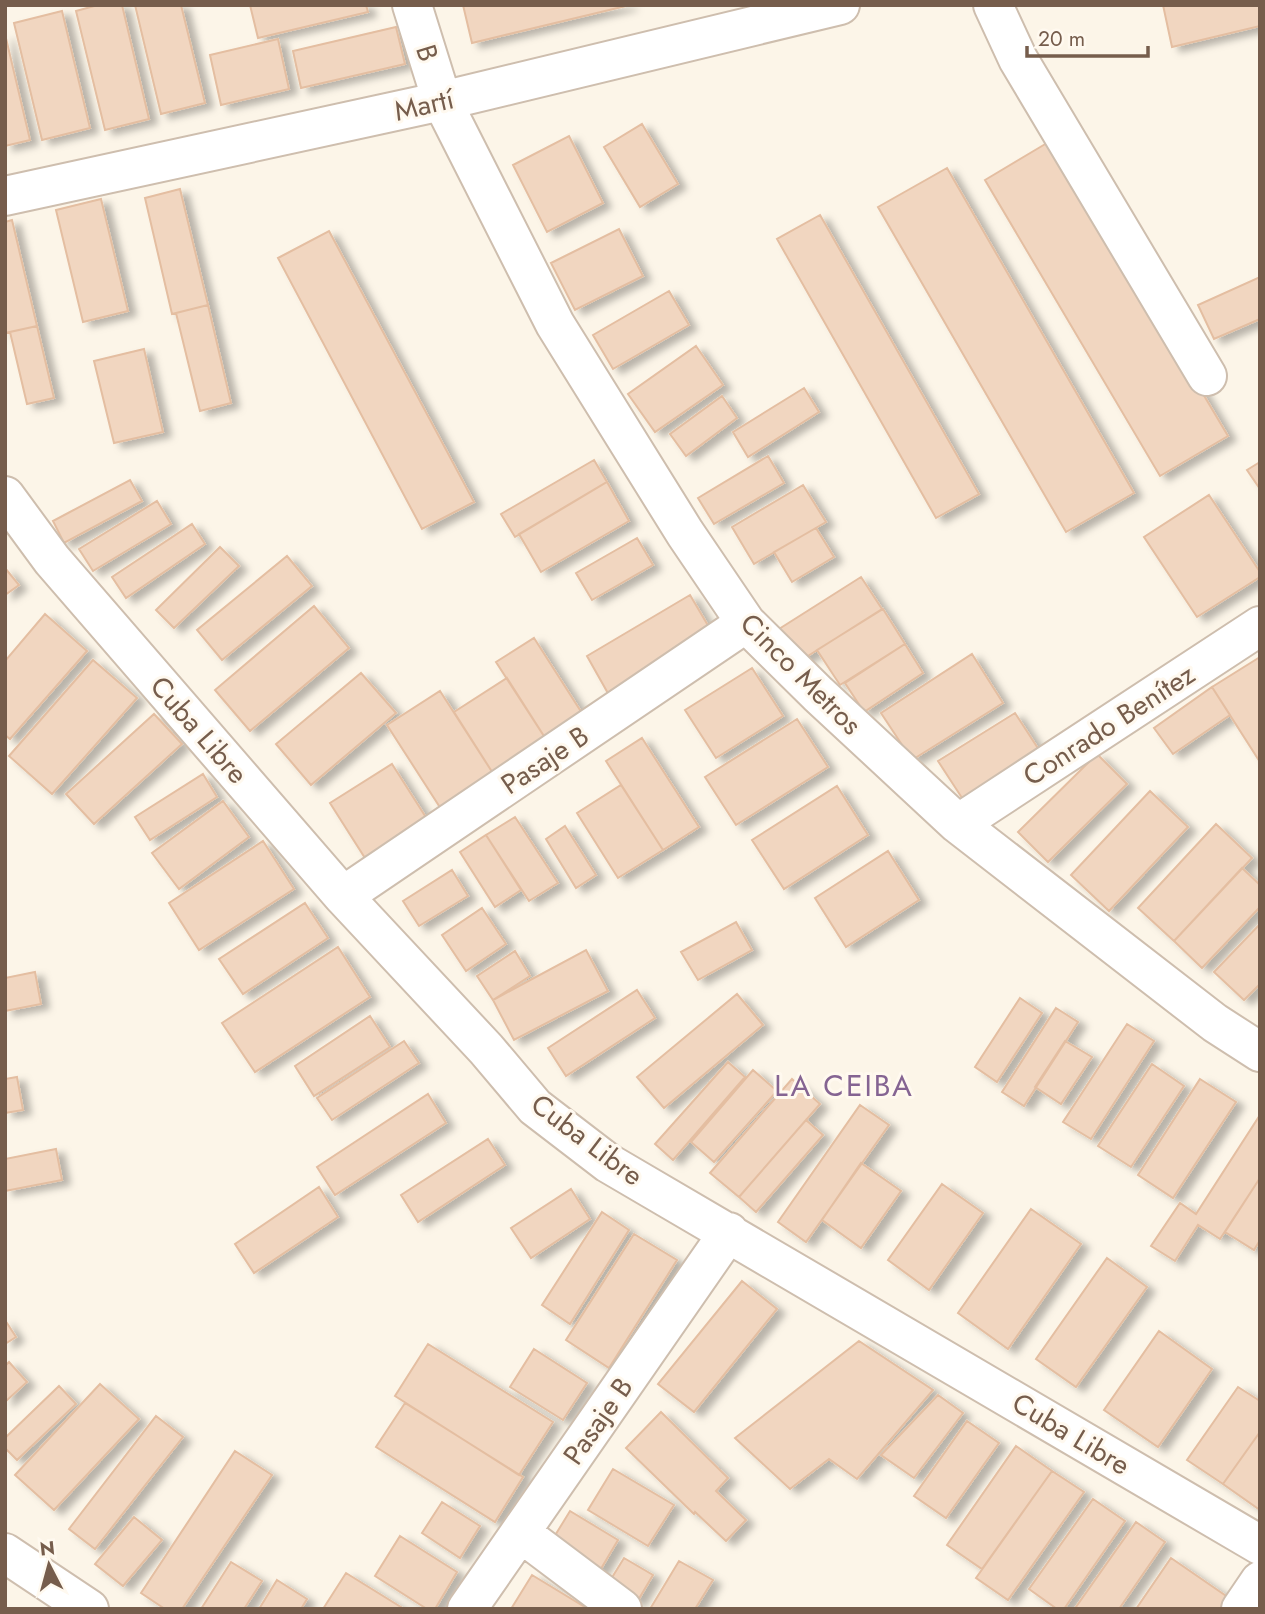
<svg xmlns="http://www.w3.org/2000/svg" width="1265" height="1614" font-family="Jost,sans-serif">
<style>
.building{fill:#f1d6c0;stroke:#e4bea1;stroke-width:2;filter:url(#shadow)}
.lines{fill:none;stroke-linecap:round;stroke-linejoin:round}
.minor-casing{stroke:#cebeae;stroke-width:42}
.minor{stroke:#fff;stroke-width:38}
.labels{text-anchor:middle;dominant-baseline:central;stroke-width:6;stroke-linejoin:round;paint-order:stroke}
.street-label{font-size:28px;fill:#765d4c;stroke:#fff9ef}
.neighbourhood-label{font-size:30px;letter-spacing:2px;fill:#856492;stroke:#fff9ef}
</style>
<defs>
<filter id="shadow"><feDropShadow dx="8" dy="4.5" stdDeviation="3.5" flood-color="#0004"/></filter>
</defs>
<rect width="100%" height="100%" fill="#fcf5e8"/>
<path class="building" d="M98,5H122L149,119L105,130L76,11Z
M135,5H181L205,103L161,114Z
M250,5H366L368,12L258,38Z
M463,5H630L472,43Z
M1163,5H1260V26L1172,47Z
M62,11L90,128L42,140L14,23Z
M396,27L405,64L301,88L293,51Z
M5,34L30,140L5,146Z
M278,39L289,89L221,105L210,55Z
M642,124L678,184L640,207L604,147Z
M569,136L603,203L547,232L513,165Z
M1052,140L1228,436L1160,476L985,180Z
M947,168L1134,493L1066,532L878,207Z
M180,189L208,305L172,314L145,198Z
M101,199L128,311L83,322L56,210Z
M820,215L979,494L936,518L777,239Z
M12,220L37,326L5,333V222Z
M619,229L643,276L575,310L551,263Z
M329,231L474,502L422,529L278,258Z
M1260,277V319L1214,339L1198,305Z
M669,291L689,325L613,369L593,335Z
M208,305L231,403L200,411L176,313Z
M37,326L54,398L27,404L10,332Z
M696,346L723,385L655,432L628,394Z
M144,349L163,432L114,443L94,361Z
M804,388L819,412L748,457L733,432Z
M722,396L737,418L686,456L670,434Z
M768,456L784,483L714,524L698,498Z
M594,460L607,482L515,537L501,514Z
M1260,462V489L1247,470Z
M130,480L142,501L64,543L53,521Z
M607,482L629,521L541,572L519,534Z
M803,485L826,522L754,564L732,527Z
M1209,495L1260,572V577L1197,617L1144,537Z
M157,501L171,524L93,571L79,549Z
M192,524L205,544L126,598L112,577Z
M816,528L834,557L792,582L774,552Z
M637,538L653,565L592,600L576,573Z
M220,547L239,566L174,628L156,610Z
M287,556L312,586L222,660L197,630Z
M5,568L19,585L5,595Z
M861,577L882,609L800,661L779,629Z
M690,595L713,634L609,695L587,656Z
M314,606L349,648L250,731L215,690Z
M883,609L905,644L840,685L817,650Z
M45,614L87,651L10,739L5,735V661Z
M534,638L587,721L549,744L496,662Z
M905,644L923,673L864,712L845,683Z
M972,654L1003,703L912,760L881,713Z
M1260,657V762L1212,687Z
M93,660L137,698L52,794L9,756Z
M752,668L783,716L716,758L685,710Z
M361,673L396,713L311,785L276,744Z
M507,678L549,744L496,778L454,712Z
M1212,687L1230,715L1173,754L1154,728Z
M440,691L496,778L443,812L387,725Z
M1015,713L1041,753L964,801L938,761Z
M154,714L182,744L94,824L66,794Z
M797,719L828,767L736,825L705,777Z
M642,738L699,827L663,850L606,761Z
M1097,754L1127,784L1048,862L1018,832Z
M392,764L427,819L365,858L330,803Z
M203,774L217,797L150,840L135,817Z
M621,785L663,850L618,878L577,813Z
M837,786L868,835L784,889L752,840Z
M1150,791L1188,827L1109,911L1071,875Z
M223,801L249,837L179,889L152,853Z
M515,817L558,883L529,901L486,835Z
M1216,824L1252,858L1174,941L1138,908Z
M565,826L596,875L576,888L546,839Z
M486,835L521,890L495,907L460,852Z
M263,841L294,889L199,950L169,903Z
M888,851L919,900L846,947L815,898Z
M1242,868L1260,885V907L1202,968L1174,941Z
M452,870L468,896L419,926L403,901Z
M305,903L328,938L243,994L219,959Z
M482,908L506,944L466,971L442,935Z
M736,922L752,950L698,980L681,952Z
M1260,924V984L1244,1000L1214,972Z
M338,947L370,997L255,1072L222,1023Z
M586,950L608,991L514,1040L493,1000Z
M515,951L530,976L493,1000L477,976Z
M35,972L41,1004L5,1011V978Z
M637,990L655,1018L566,1076L548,1048Z
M737,994L763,1025L664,1108L637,1077Z
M1020,998L1042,1013L997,1082L975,1067Z
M1056,1008L1078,1022L1024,1106L1002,1092Z
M370,1016L390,1047L314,1096L295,1066Z
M1127,1024L1154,1041L1091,1139L1063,1122Z
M404,1041L419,1063L332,1120L317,1098Z
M1065,1041L1092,1057L1061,1104L1035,1087Z
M728,1062L745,1077L673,1160L655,1144Z
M1152,1064L1184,1086L1131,1167L1098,1146Z
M753,1070L777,1091L714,1162L691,1142Z
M17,1077L23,1110L5,1113V1079Z
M792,1079L820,1104L739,1197L710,1173Z
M1200,1079L1236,1102L1173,1198L1138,1175Z
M428,1094L446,1123L335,1195L317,1167Z
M860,1105L889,1125L806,1242L778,1222Z
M1260,1115V1178L1220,1239L1198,1225L1175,1261L1151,1246L1180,1203L1196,1214Z
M806,1120L823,1135L756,1212L739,1197Z
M488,1139L505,1165L418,1222L401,1195Z
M56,1149L62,1180L5,1191V1159Z
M861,1163L901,1191L861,1248L822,1220Z
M1260,1178V1240L1254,1250L1225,1232Z
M942,1184L983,1213L929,1290L888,1260Z
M319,1187L338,1217L254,1273L235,1244Z
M571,1189L590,1219L531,1258L511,1228Z
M1031,1209L1081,1244L1008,1349L958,1313Z
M602,1212L629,1230L570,1324L542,1305Z
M634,1234L677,1260L609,1368L566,1340Z
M1107,1258L1147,1287L1076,1387L1036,1359Z
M742,1281L777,1309L694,1412L658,1384Z
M5,1320L16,1337L5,1344Z
M1159,1331L1212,1369L1158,1447L1104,1410Z
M859,1341L933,1390L857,1479L829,1459L790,1489L735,1438Z
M428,1344L553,1422L519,1475L395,1396Z
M534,1349L587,1383L563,1420L510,1387Z
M9,1362L27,1382L5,1402V1366Z
M100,1384L139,1419L54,1510L15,1475Z
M59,1386L76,1404L17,1460L5,1448V1438Z
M1238,1387L1260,1401V1432L1223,1484L1187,1460Z
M938,1395L963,1413L914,1478L881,1455Z
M405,1403L523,1477L495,1522L376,1447Z
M661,1412L728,1478L716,1491L746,1520L726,1541L695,1512L694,1514L626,1448Z
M156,1416L183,1437L95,1549L69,1529Z
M967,1421L999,1443L946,1518L914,1496Z
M1260,1432V1510L1223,1484Z
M1016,1446L1052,1471L982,1569L947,1545Z
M235,1451L272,1475L182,1609H165L141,1593Z
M613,1469L674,1505L648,1546L588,1510Z
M1052,1471L1084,1492L1008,1600L976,1578Z
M1093,1499L1125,1521L1064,1609H1057L1029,1589Z
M442,1502L480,1526L460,1558L422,1533Z
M570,1511L618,1540L599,1572L551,1542Z
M134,1517L162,1540L123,1586L95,1564Z
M1136,1522L1165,1542L1119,1609H1079L1076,1607Z
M400,1536L457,1572L435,1609H427L375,1576Z
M624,1558L653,1575L637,1602L608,1584Z
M1171,1558L1232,1600L1226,1609H1136Z
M679,1561L713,1580L695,1609H650Z
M231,1562L262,1581L244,1609H201Z
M346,1573L404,1609H323Z
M532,1575L588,1609H511Z
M277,1580L307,1599L301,1609H259Z"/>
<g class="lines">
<defs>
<path id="minor" d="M412,5L442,101L555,324L685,533L746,623L818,694L958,824L1215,1023L1260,1052
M993,5L1018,59L1207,376
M5,196L442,101L840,5
M5,496L52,560L343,896L486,1049L535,1107L608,1163L1260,1545
M958,824L1260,626
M343,896L746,623
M521,1533L622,1609
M5,1553L89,1609
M467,1609L729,1232
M1241,1609L1260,1581"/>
</defs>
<use href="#minor" class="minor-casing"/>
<use href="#minor" class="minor"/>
</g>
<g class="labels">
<g class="street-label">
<text transform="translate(427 53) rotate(73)">B</text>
<text transform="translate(424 105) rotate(-13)">Martí</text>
<text transform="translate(801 674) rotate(45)">Cinco Metros</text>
<text transform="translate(1109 725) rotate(-33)">Conrado Benítez</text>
<text transform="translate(199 730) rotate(49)">Cuba Libre</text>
<text transform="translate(545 760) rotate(-34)">Pasaje B</text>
<text transform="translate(587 1140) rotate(37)">Cuba Libre</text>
<text transform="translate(598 1421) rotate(-55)">Pasaje B</text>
<text transform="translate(1071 1434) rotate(31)">Cuba Libre</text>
</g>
<g class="neighbourhood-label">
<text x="844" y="1085">LA CEIBA</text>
</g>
</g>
<rect width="1265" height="1614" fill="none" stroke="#765d4c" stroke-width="14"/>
<g transform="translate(49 1565) rotate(354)" stroke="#fff9ef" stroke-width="5" paint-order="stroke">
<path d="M0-5L12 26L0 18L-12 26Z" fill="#765d4c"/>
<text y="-10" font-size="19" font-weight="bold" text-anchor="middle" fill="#765d4c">N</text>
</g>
<path d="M1027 46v10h121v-10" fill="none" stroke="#765d4c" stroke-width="3.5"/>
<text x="1038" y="46" font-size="21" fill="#765d4c" stroke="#fff9ef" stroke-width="5" paint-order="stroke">20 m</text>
</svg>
